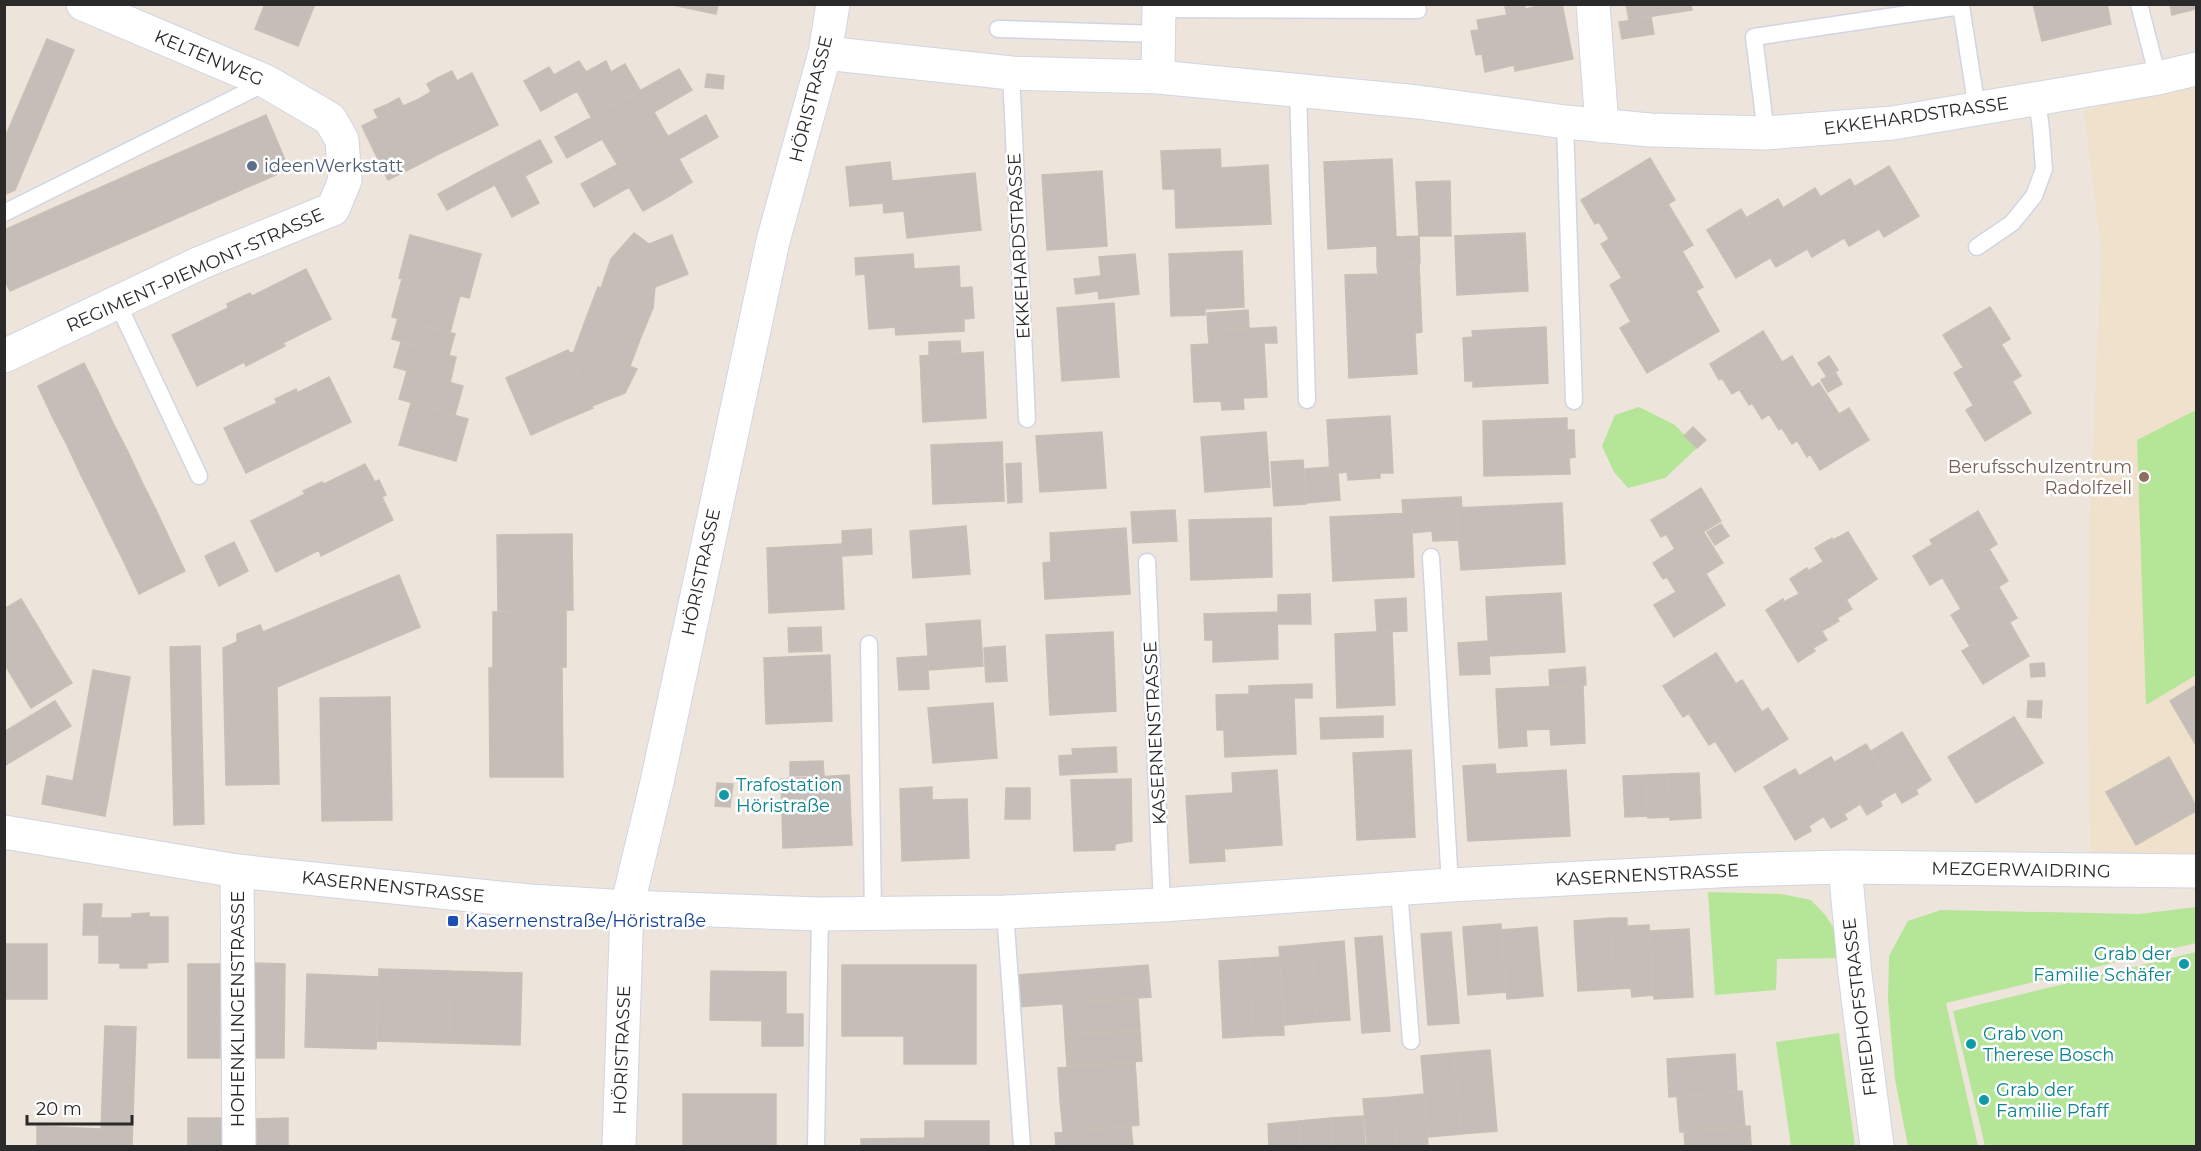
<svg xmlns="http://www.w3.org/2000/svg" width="2201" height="1151" font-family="Montserrat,sans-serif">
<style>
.education{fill:#efe1cb}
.green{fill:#b5e597}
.building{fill:#c5beb8;stroke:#c8c0b5;stroke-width:1.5}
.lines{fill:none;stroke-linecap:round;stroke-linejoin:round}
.lane-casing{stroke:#d1d5e3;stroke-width:19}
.street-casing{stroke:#d1d5e3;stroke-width:35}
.lane{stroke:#fff;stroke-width:16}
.street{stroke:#fff;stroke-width:33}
.service-dot{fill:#5c6f8a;stroke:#fff;stroke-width:2}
.education-dot{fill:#8d6e63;stroke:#fff;stroke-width:2}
.culture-dot{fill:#0f9aa8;stroke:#fff;stroke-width:2}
.transit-dot{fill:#1a4fb4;stroke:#fff;stroke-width:2}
.labels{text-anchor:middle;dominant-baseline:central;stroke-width:5;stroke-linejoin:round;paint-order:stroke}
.street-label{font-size:18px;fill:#2a2a2a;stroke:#fff}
.service-label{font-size:18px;fill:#4e5e75;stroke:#fff;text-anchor:start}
.education-label{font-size:18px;fill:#785e54;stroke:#fff;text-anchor:end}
.culture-label{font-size:18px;fill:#0d838f;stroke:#fff;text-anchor:start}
.transit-label{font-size:18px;fill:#164399;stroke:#fff;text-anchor:start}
</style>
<rect width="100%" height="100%" fill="#ede4dc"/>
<path class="education" d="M2196,81V871H2091L2088,701L2089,601L2090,516L2101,262L2100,242L2084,111Z"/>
<path class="green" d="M1639,407L1675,425L1697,448L1665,478L1628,488L1614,472L1602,446L1615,415Z
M2196,410V675L2146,705L2137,440Z
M1708,892L1781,894L1811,900L1826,916L1838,935L1840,958L1777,959L1776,990L1715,995Z
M2196,907V943L1946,1003L1978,1146H1908L1895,1079L1888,1000L1889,956L1908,921L1941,910L2139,914Z
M2196,952V1146H1985L1953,1011Z
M1839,1033L1855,1146H1791L1776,1042Z"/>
<path class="building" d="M265,4H315L298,46L255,29Z
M668,4H718L716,14Z
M1517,4H1524L1525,9L1549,4H1562L1573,59L1515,71L1514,65L1485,72L1482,54L1476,55L1471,31L1479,30L1477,20L1507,15L1505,7Z
M1626,4H1691L1692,10L1629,20Z
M2033,4H2107L2111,24L2042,41Z
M2170,4H2196V9L2172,15Z
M1651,17L1654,34L1622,39L1619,22Z
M47,39L74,50L15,190L4,195V140Z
M579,61L586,72L606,61L611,72L625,64L640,90L591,117L577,91L541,111L524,81L549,67L554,75Z
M679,69L692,90L654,112L668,137L642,151L616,104Z
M452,71L457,81L472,73L498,125L470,139L439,77Z
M707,74L724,76L723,89L705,87Z
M439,77L470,139L443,152L417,100L431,92L427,84Z
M399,98L403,106L417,100L443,152L416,166L386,105Z
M616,104L642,151L617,164L602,139L567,158L555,137Z
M386,105L416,166L388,180L362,126L378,118L374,110Z
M266,115L289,169L150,230L126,176Z
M706,115L718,137L679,159L692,182L668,197L642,151Z
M540,140L552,162L525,176L539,203L512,217L486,168Z
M1220,149L1221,168L1268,165L1271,224L1176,228L1175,189H1163L1161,151Z
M642,151L668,197L643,211L629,187L594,207L581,184Z
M1650,158L1675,200L1609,239L1599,222L1595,224L1581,200Z
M1392,159L1396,237L1419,236L1420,263L1377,265V246L1328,249L1324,162Z
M890,162L892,181L975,173L981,230L907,238L904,211L884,213L883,203L850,206L846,167Z
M1889,166L1919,216L1884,237L1854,187Z
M486,168L495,185L447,210L438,194Z
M1102,171L1107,246L1047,250L1042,175Z
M126,176L150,230L10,291L4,279V230Z
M1850,179L1879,229L1849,246L1820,197Z
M1450,181L1451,236H1419L1416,182Z
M1815,188L1844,238L1812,257L1783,208Z
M1778,199L1807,249L1776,267L1746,218Z
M1668,204L1693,245L1657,266L1653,259L1622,278L1601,244Z
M1741,209L1770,258L1736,278L1707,230Z
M634,233L649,244L672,235L688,274L655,287L653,308L601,288L611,259Z
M1525,233L1528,291L1457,295L1455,236Z
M410,235L481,254L469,298L399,278Z
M1242,251L1244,307L1205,309V315L1171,316L1169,254Z
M1682,251L1703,287L1668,307L1665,302L1631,322L1610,285L1653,259L1657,266Z
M913,254L914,269L959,266L960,288L972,287L974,318L964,319V331L896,335L895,327L869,329L865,274L856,275L855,258Z
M1135,254L1139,294L1099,299L1098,291L1076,294L1074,279L1101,276L1099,257Z
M1419,263L1422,332L1415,333L1417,374L1349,378L1345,275L1378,274L1377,265Z
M306,269L331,319L283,343L285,346L246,366L244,362L197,386L172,335L228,308L227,304L250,293L252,296Z
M402,279L460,295L450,333L392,317Z
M598,287L653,308L641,337L587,316Z
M1696,291L1719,331L1647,373L1620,328L1665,302L1668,307Z
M1114,303L1119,377L1062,381L1057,308Z
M1990,307L2010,339L1963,367L1943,335Z
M1248,310L1249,328L1208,331L1207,313Z
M587,316L641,337L630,366L576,346Z
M398,318L455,334L449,355L392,339Z
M1276,327L1277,343H1264L1267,397L1243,398L1244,409L1222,410L1221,401L1194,402L1191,345L1209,344L1208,331Z
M1546,327L1548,383L1473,387V381H1465L1463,338L1473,337L1472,331Z
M1763,331L1782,362L1732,394L1722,378L1719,380L1710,364Z
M960,341L961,354L929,355V342Z
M401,342L456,357L450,383L394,367Z
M2001,344L2021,376L1973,405L1954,373Z
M576,346L637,369L625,393L592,406L569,353L574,352Z
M568,350L593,408L562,421L537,364Z
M983,352L986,418L923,422L920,356Z
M1792,356L1812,388L1762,419L1752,403L1749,405L1739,389Z
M1829,356L1838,370L1827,377L1818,363Z
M84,363L99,393L52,416L38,386Z
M537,364L562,421L531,435L506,378Z
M407,371L463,386L455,415L399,399Z
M1835,372L1842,384L1828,392L1821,380Z
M329,377L351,422L246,473L224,428L277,403L275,399L296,389L297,393Z
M2012,381L2031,413L1985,441L1966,410Z
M1819,383L1839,414L1792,444L1782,428L1779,430L1769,414Z
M99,393L113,423L67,445L52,416Z
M411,403L468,419L456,461L399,445Z
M1849,408L1869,440L1820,470L1810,454L1807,457L1797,440Z
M1390,416L1393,473H1380V478L1348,480L1347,472L1330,474L1327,420Z
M1567,418V430H1574L1575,457L1569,458L1570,474L1484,476L1483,421Z
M113,423L128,452L81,475L67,445Z
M1693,427L1706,440L1697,448L1684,436Z
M1102,432L1106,488L1040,492L1036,436Z
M1266,432L1270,487L1205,492L1201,437Z
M1002,442L1004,501L933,504L931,445Z
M128,452L142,482L96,505L81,475Z
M1303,460L1306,504L1274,506L1271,462Z
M1021,463L1022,502L1008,503L1006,464Z
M365,464L375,482L379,480L386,495L382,497L393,520L321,556L319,550L276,572L251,521L305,494L303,491L322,482L324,484Z
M1329,467L1330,474L1338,473L1340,500L1307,503L1305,469Z
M142,482L157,512L110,534L96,505Z
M1701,488L1721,521L1675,549L1666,534L1661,537L1651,520Z
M1461,497L1462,508H1456L1458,540L1433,541L1432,531L1412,533L1411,513H1403L1402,500Z
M1562,503L1565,564L1461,570L1456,508Z
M1175,510L1177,541L1133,543L1131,512Z
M1978,511L1997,544L1950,573L1930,540Z
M157,512L171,542L125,564L110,534Z
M1411,513L1414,577L1333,581L1330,517Z
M1271,518L1272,577L1191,580L1189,520Z
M1721,524L1729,536L1715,545L1707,532Z
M966,526L970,574L913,578L910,531Z
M1126,528L1130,594L1045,599L1043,563L1051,562L1050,533Z
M871,529L872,554L843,556L842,531Z
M1703,531L1723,563L1676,592L1667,577L1663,579L1653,563Z
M1848,532L1877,579L1846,600L1815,548L1832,538L1833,540Z
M572,534L573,610L498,611L497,535Z
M171,542L185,571L139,594L125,564Z
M234,542L248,571L219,586L205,556Z
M841,544L844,609L769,613L767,548Z
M1933,544L1950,573L1930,585L1913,556Z
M1989,549L2008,581L1961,609L1942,577Z
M1823,562L1852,609L1837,618L1839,621L1822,631L1790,579L1807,568L1808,571Z
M1706,574L1725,605L1674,637L1654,605Z
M399,575L420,627L277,687L279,784L226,785L223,648L237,642V634L260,625L263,632Z
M1998,586L2017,618L1970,646L1951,615Z
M1561,593L1565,652L1489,656L1486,597Z
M1310,594L1311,624H1278V595Z
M1799,594L1827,640L1813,648L1815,651L1798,662L1766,610L1783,599L1784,602Z
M1406,598L1407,631L1377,632L1375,600Z
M21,599L38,627L4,647V609Z
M566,610V667L493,668V612Z
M1277,612L1278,659L1213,662V640H1205L1204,614Z
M980,620L983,666L929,670L926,624Z
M2010,623L2029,656L1983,684L1962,651Z
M38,627L55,656L14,680L4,663V647Z
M821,627L822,651L789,652L788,628Z
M1392,631L1395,705L1337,708L1335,634Z
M1113,632L1116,711L1050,715L1046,635Z
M1488,641L1490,674L1460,675L1458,643Z
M200,646L204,824L174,825L170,647Z
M1005,646L1007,681L986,682L984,648Z
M1716,653L1736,684L1683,717L1663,686Z
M830,655L832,721L766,724L764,658Z
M55,656L72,683L31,708L14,680Z
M927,656L929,689L899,690L897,658Z
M2044,663L2045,676L2031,677L2030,664Z
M562,667L563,777H490L489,668Z
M1585,667L1586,685L1550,687L1549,670Z
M93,670L130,677L105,816L42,804L47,776L73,781Z
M1742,680L1762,712L1709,745L1689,714Z
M1312,684V698H1294L1296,754L1225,757L1224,730H1217L1216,695L1249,694V686Z
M1583,685L1585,743L1551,745L1550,729L1526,730L1527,746L1499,748L1496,689Z
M2196,685V745L2170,701Z
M390,697L392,820L322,821L320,698Z
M55,701L71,726L4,766V732Z
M2028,701H2042L2041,718L2027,717Z
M993,703L997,758L933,763L928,708Z
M1768,708L1788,739L1735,772L1715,741Z
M1383,716V737L1321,739L1320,718Z
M2014,717L2043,763L2009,783L1981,737Z
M1902,732L1931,780L1916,790L1918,794L1902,803L1871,751Z
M1981,737L2009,783L1976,803L1948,757Z
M1866,744L1895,792L1880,801L1882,806L1867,815L1835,762Z
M1116,747L1117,772L1060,775L1059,756L1073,755L1072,749Z
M1411,750L1415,837L1357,840L1353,753Z
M1831,757L1860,804L1844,814L1847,819L1831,828L1799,776Z
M2169,757L2196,806V811L2136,845L2106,792Z
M823,761L824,775L790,776V762Z
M1495,764L1496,774L1566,770L1570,836L1468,841L1463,766Z
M1795,769L1824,816L1809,826L1811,831L1795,840L1764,787Z
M1277,770L1282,845L1224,849L1225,861L1190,863L1186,796L1233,793L1232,773Z
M1699,773L1701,818L1670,820L1668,774Z
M1668,774L1670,817L1648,818L1646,775Z
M849,775L852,845L783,848L781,779Z
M1646,775L1648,816L1625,817L1623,776Z
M1131,779L1132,841L1115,844V850L1074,851L1071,780Z
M717,783L733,784L730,807L715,806Z
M932,787V800L967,799L969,858L902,861L900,789Z
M1006,788H1030V819H1005Z
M84,904H102L99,935H83Z
M149,913V917H168V962L147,963V968H120V963H99V918H132V914Z
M1610,918L1615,989L1578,991L1574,921Z
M1610,918H1627V926L1649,925L1653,995L1632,997L1631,988L1615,989Z
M1501,924L1506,992L1468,995L1463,927Z
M1537,927L1543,996L1507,999L1501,930Z
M1689,929L1693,997L1654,999L1650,931Z
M1451,932L1459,1023L1428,1025L1421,934Z
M1382,936L1390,1031L1362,1033L1355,938Z
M1344,941L1350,1020L1317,1022L1311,944Z
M4,944H47V999H4Z
M1311,944L1317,1022L1285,1025L1279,947Z
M1280,957L1284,1035L1253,1036L1249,959Z
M1249,959L1253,1036L1223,1038L1219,961Z
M254,963L285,964L284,1058H252Z
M188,964H220V1058H188Z
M842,965H976V1064H904V1036H842Z
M1148,965L1151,997L1018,1007L1015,975Z
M379,969L451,971L448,1043L377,1041Z
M451,971L522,973L520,1045L448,1043Z
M711,971L786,972V1021L710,1020Z
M307,974L379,977L376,1049L305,1047Z
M1138,999L1140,1030L1065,1035L1063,1004Z
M786,1014H803V1046H762V1021H786Z
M105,1026L136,1027L132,1146H37V1126L101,1129Z
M1140,1031L1142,1061L1067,1066L1065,1036Z
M1490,1050L1497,1131L1461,1134L1454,1053Z
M1454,1053L1461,1134L1428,1137L1421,1056Z
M1735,1054L1737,1092L1669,1097L1667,1059Z
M1135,1062L1137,1093L1060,1100L1058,1068Z
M1742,1091L1745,1127L1680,1132L1677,1097Z
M1137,1093L1139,1125L1063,1132L1060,1100Z
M683,1094H776V1146H683Z
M1424,1094L1428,1146H1397L1393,1097Z
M1393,1097L1397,1146H1367L1363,1099Z
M1363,1116L1365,1146H1333L1331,1118Z
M188,1118H224V1146H188Z
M288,1118V1146H253V1119Z
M1331,1118L1333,1146H1301L1299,1121Z
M925,1121H989V1146H861V1139L925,1138Z
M1299,1121L1301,1146H1269L1268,1124Z
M1131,1126L1133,1146H1056L1055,1133Z
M1750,1126L1751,1146H1685L1684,1131Z"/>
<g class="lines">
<defs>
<path id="lane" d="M2139,4L2158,78
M1159,9L1418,10
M998,29L1159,34
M1011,73L1027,419
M1298,91L1307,400
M1565,122L1574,401
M1766,133L1754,37L1961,6L1977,109
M4,213L267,82
M1977,247L2012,223L2034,196L2044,169L2041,130L2037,99
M117,302L199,476
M1431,557L1450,885
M1147,562L1162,905
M869,644L873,915
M1399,889L1411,1041
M1005,912L1022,1146
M816,1146L820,914"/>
<path id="street" d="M1593,4L1602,126
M825,53L1011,73L1158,77L1418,102L1565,122L1650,130L1766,133L1893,123L2158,78L2196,69
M1158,77L1159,4
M4,356L200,263L333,209L345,180L342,140L330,119L267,82L83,4
M4,832L237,871L529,901L627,907L820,914L1005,912L1162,905L1450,885L1736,870L1845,867L2196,871
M1845,867L1855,974L1877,1146
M237,871L239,1146
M619,1146L627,907L657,782L773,241L825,53L833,4"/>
</defs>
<use href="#lane" class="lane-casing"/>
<use href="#street" class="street-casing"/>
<use href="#lane" class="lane"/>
<use href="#street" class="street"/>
</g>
<circle class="service-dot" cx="252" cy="166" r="6"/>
<circle class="education-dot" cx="2144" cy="477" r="6"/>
<g class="culture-dot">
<circle cx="724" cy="795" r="6"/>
<circle cx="2184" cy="964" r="6"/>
<circle cx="1971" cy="1044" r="6"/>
<circle cx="1984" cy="1100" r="6"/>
</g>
<rect class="transit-dot" x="447" y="915" width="12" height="12" rx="3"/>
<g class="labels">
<g class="street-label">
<text transform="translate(209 58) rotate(23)">KELTENWEG</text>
<text transform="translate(811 99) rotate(-76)">HÖRISTRASSE</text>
<text transform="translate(1916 116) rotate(-8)">EKKEHARDSTRASSE</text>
<text transform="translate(1019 246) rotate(-93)">EKKEHARDSTRASSE</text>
<text transform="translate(195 270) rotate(-24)">REGIMENT-PIEMONT-STRASSE</text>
<text transform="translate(701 572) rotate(-78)">HÖRISTRASSE</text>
<text transform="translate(1155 733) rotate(-93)">KASERNENSTRASSE</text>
<text transform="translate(2021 870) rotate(1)">MEZGERWAIDRING</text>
<text transform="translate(1647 875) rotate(-3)">KASERNENSTRASSE</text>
<text transform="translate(393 887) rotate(6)">KASERNENSTRASSE</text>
<text transform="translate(1860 1007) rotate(-97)">FRIEDHOFSTRASSE</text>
<text transform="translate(238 1009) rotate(-90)">HOHENKLINGENSTRASSE</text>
<text transform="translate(622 1050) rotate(-88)">HÖRISTRASSE</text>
</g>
<g class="service-label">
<text x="264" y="166">ideenWerkstatt</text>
</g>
<g class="education-label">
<text x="2132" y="467">Berufsschulzentrum<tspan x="2132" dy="21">Radolfzell</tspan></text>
</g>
<g class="culture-label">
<text x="736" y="785">Trafostation<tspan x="736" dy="21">Höristraße</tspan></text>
<text x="2172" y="954" text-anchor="end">Grab der<tspan x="2172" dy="21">Familie Schäfer</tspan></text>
<text x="1983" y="1034">Grab von<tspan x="1983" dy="21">Therese Bosch</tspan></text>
<text x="1996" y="1090">Grab der<tspan x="1996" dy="21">Familie Pfaff</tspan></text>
</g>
<g class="transit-label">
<text x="465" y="921">Kasernenstraße/Höristraße</text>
</g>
</g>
<rect width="2201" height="1151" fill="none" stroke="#2a2a2a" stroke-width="12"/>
<path d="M27 1115v9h105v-9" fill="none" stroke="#2a2a2a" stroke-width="3"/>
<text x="36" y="1115" font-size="18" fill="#2a2a2a" stroke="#ffffff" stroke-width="4.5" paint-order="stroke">20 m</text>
</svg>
